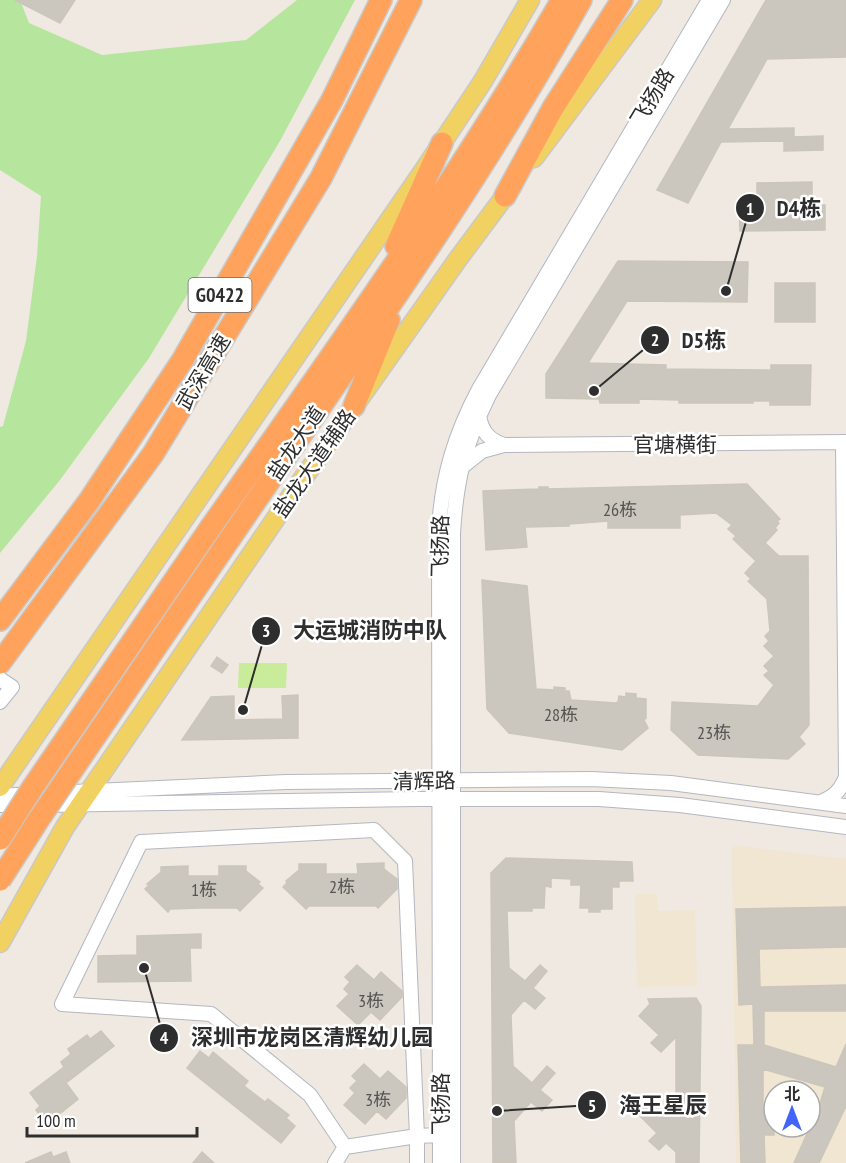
<svg xmlns="http://www.w3.org/2000/svg" width="846" height="1163" font-family="'PT Sans Narrow','Noto Sans SC',sans-serif">
<style>
.education{fill:#f0e6d1;fill-rule:evenodd}
.green{fill:#b6e59e}
.pitch{fill:#c9ec9a}
.building{fill:#cbc7bf;stroke:#cbc5ba;stroke-width:1.5}
.lines{fill:none;stroke-linecap:round;stroke-linejoin:round}
.minor-casing{stroke:#b4b7c1;stroke-width:16}
.major-casing{stroke:#c9c9c9;stroke-width:21}
.highway-casing{stroke:#c9c9c9;stroke-width:24}
.minor{stroke:#fff;stroke-width:14}
.major{stroke:#f2d163;stroke-width:18}
.highway{stroke:#ffa35c;stroke-width:21}
.highway-bridge-casing{stroke:#c9c9c9;stroke-width:24;stroke-linecap:butt}
.highway-bridge{stroke:#ffa35c;stroke-width:21}
.labels{text-anchor:middle;dominant-baseline:central;stroke-width:5;stroke-linejoin:round;paint-order:stroke}
.number-label{font-size:18px;fill:#555452}
.shield{fill:#fff;stroke:#6d6d6d;stroke-width:1.5}
.shield-label{font-size:20px;font-weight:bold;fill:#2e2e2e}
.street-label{font-size:21px;fill:#2e2e2e;stroke:#fff}
.leader{fill:none;stroke:#2e2e2e;stroke-width:2}
.callout-dot{fill:#2e2e2e;stroke:#fff;stroke-width:2}
.mark-label{font-size:18px;text-anchor:middle;font-weight:bold;fill:#fff}
.callout-label{font-size:22px;text-anchor:middle;font-weight:bold;fill:#2e2e2e;stroke:#fff;stroke-width:5;stroke-linejoin:round;paint-order:stroke}
</style>
<rect width="100%" height="100%" fill="#efe9e1"/>
<path class="education" d="M732,845L846,859V1163H736ZM774,1091H810V1127H774Z
M635,894H657L658,911L695,910L697,986L637,987Z"/>
<path class="green" d="M0,0H20L29,23L102,55L246,40L297,0H355L280,141L149,358L60,480L0,553V427L3,426L26,341L37,256L41,196L0,170Z"/>
<path class="pitch" d="M239,663H287L286,688H238Z"/>
<path class="building" d="M15,0H75L60,23Z
M766,0H846V57L767,59L728,129L794,128V137L823,136V150L784,151V141L721,142L688,203L657,190Z
M812,182V205H825V230L740,231L739,208L757,207V183Z
M618,261L748,262L747,302L627,301L588,363L666,365V369L771,370V365H811L810,405H770V401H753V403H679V400L639,399V403H600L599,399L546,398V374Z
M775,283H815V322H775Z
M747,484L780,519L777,521L779,523L775,528L777,530L765,543L779,556H808L809,725L799,737L805,744L788,759L698,755L671,730L672,702L758,706L774,685L764,675L769,671L764,666L774,656L764,646L769,641L765,636L770,631L767,599L748,581L751,579L745,573L756,561L733,539L736,536L728,529L732,525L716,513L680,515V528H608V521L569,524V526L525,527L527,547L486,550L483,491L539,489V487H548V489Z
M482,580L527,586L536,689L554,690V687L565,688V691H569L571,700L616,703L618,702L619,696L626,697V693L636,694V698L646,699V718L644,720L648,728L622,750L509,733L487,709Z
M217,657L228,665L222,673L211,666Z
M298,695V738L182,740L211,697L234,696V720L283,719L282,696Z
M506,858L632,862L633,881H619V887H612V909H600V912H589V908H580L581,885H571V879L551,878V887L545,886L544,908H532V911H507L509,968L525,981L540,965L547,971L533,988L545,998L535,1009L524,1000L511,1015L513,1066L532,1083L547,1066L555,1073L540,1090L552,1100L542,1111L531,1102L514,1121L516,1163H493L491,873Z
M384,863V869L397,879V889L378,908L376,906H309L306,909L283,887L287,883L286,881L299,870V864H326V874H358L357,864Z
M188,866V876H219V866H246V871L260,882L258,884L263,888L240,911L237,908H199L170,909L168,912L145,889L149,885L147,884L161,872V867Z
M846,907V947L759,949L760,987L846,985V1011H764V1045L836,1067L846,1044V1106L819,1163H794L810,1127V1110H818L825,1087L763,1069V1111H774V1135H764L765,1163H741L738,1045H754L753,1004L739,1005L736,909Z
M201,934V948H190L191,981L98,982V956L137,955V936Z
M357,965L374,980L381,972L402,991V997L380,1020L371,1012L358,1025L337,1006L349,994L344,989L350,982L345,977Z
M696,998L701,1006L699,1163H676V1152L666,1143L659,1150L649,1141L657,1133L637,1113L644,1106L649,1110L653,1106L666,1118L676,1108V1037L661,1052L651,1043L659,1035L639,1016L650,1004L648,999Z
M101,1031L114,1046L66,1083L78,1099L47,1124L36,1110L40,1106L30,1093L64,1067L61,1062L71,1054L68,1049L87,1035L90,1039Z
M200,1051L209,1058L213,1052L248,1081L244,1086L265,1102L268,1099L289,1115L286,1118L295,1126L281,1143L187,1068Z
M364,1064L380,1079L388,1071L406,1087V1098L386,1119L377,1111L365,1124L344,1105L355,1093L350,1088L357,1081L352,1076Z
M51,1152L53,1157L66,1152L70,1163H25Z
M202,1152L214,1163H193Z"/>
<g class="lines">
<defs>
<path id="minor" d="M479,416C482,432 489,440 504,445
M462,467L482,451L504,445L846,442
M0,679L12,687L0,702
M52,793L286,782L591,779L671,783L846,806
M0,796L33,794
M821,802C835,796 840,791 846,777L843,442
M0,805H25
M44,805L417,799H599L680,805L846,827
M335,1163L345,1147
M417,1163V1136L405,861L374,830L141,842L62,1004L211,1014L310,1095L345,1147L417,1136L440,1135
M440,1163L439,528C442,477 455,434 479,389L709,0
M453,1163V534C456,480 465,444 489,395L723,0"/>
<path id="major" d="M534,158L652,0
M0,787L426,167L483,81L530,0
M0,943L65,827L302,480L458,259L513,185"/>
<path id="highway" d="M505,196L553,108L622,0
M396,246L442,143
M354,406L389,320
M211,527C333,354 456,183 562,0
M231,537C351,361 477,187 581,0
M0,620L89,501L182,361L332,100L381,0
M0,663L153,454L321,178L411,0"/>
</defs>
<use href="#minor" class="minor-casing"/>
<use href="#major" class="major-casing"/>
<use href="#highway" class="highway-casing"/>
<use href="#minor" class="minor"/>
<use href="#major" class="major"/>
<use href="#highway" class="highway"/>
<defs>
<path id="highway-bridge" d="M0,839L33,787L211,527
M0,880L39,819L231,537"/>
</defs>
<use href="#highway-bridge" class="highway-bridge-casing"/>
<use href="#highway-bridge" class="highway-bridge"/>
</g>
<g class="labels">
<g class="number-label">
<text x="620" y="509">26栋</text>
<text x="561" y="714">28栋</text>
<text x="714" y="732">23栋</text>
<text x="342" y="886">2栋</text>
<text x="204" y="889">1栋</text>
<text x="371" y="1000">3栋</text>
<text x="378" y="1099">3栋</text>
</g>
<rect class="shield" x="188.5" y="278" width="63" height="34" rx="4.5"/>
<g class="shield-label">
<text x="220" y="295">G0422</text>
</g>
<g class="street-label">
<text transform="translate(652 97) rotate(-59)">飞扬路</text>
<text transform="translate(203 372) rotate(-59)">武深高速</text>
<text transform="translate(296 443) rotate(-56)">盐龙大道</text>
<text x="675" y="444">官塘横街</text>
<text transform="translate(314 463) rotate(-55)">盐龙大道辅路</text>
<text transform="translate(440 546) rotate(-89)">飞扬路</text>
<text transform="translate(424 781) rotate(-1)">清辉路</text>
<text transform="translate(440 1104) rotate(-90)">飞扬路</text>
</g>
</g>
<path class="leader" d="M726 291L750 208M594 391L655 340M243 710L266 631M144 968L164 1038M497 1111L592 1105"/>
<g class="callout-dot">
<circle cx="726" cy="291" r="6"/>
<circle cx="594" cy="391" r="6"/>
<circle cx="243" cy="710" r="6"/>
<circle cx="144" cy="968" r="6"/>
<circle cx="497" cy="1111" r="6"/>
<circle cx="750" cy="208" r="15"/>
<circle cx="655" cy="340" r="15"/>
<circle cx="266" cy="631" r="15"/>
<circle cx="164" cy="1038" r="15"/>
<circle cx="592" cy="1105" r="15"/>
</g>
<g class="mark-label">
<text x="750" y="215">1</text>
<text x="655" y="346">2</text>
<text x="266" y="637">3</text>
<text x="164" y="1044">4</text>
<text x="592" y="1112">5</text>
</g>
<g class="callout-label">
<text x="799" y="216">D4栋</text>
<text x="704" y="348">D5栋</text>
<text x="370" y="638">大运城消防中队</text>
<text x="312" y="1045">深圳市龙岗区清辉幼儿园</text>
<text x="663" y="1113">海王星辰</text>
</g>
<g transform="translate(792 1109)"><circle r="28" fill="#ffffff" stroke="#ababab" stroke-width="1.5"/>
<path d="M0-4.5L10 22L0 15L-10 22Z" fill="#4264fb"/>
<text y="-9" font-size="16" font-weight="bold" text-anchor="middle" fill="#2e2e2e">北</text>
</g>
<path d="M27 1127v9h170v-9" fill="none" stroke="#2e2e2e" stroke-width="3"/>
<text x="36" y="1127" font-size="18" fill="#2e2e2e" stroke="#ffffff" stroke-width="4.5" paint-order="stroke">100 m</text>
</svg>
